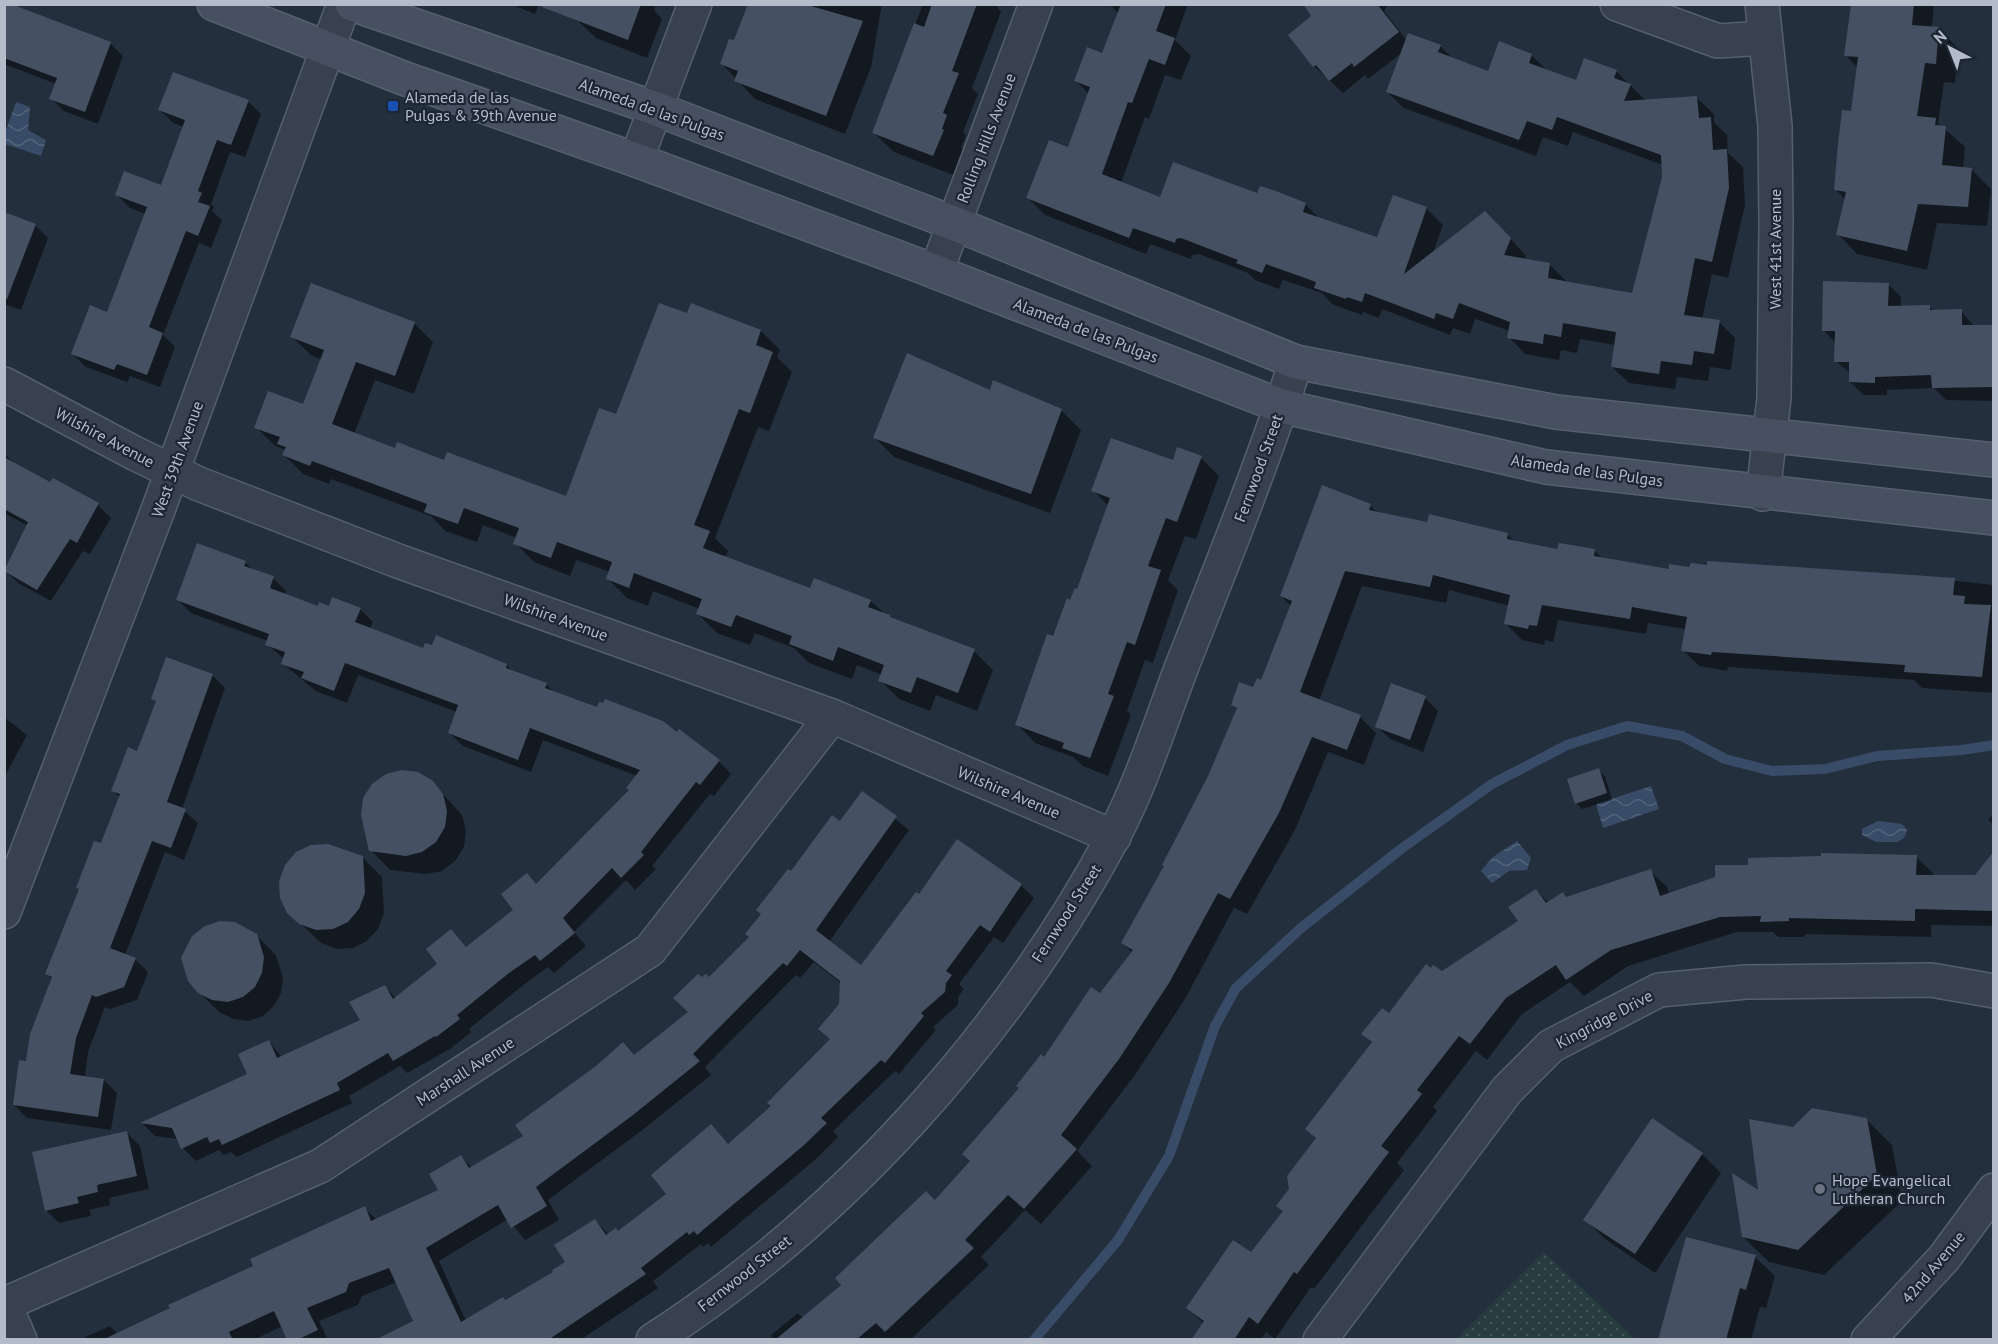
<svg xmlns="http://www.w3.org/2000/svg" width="1998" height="1344" font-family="'PT Sans',sans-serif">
  <defs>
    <pattern id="grass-dots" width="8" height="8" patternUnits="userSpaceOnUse" patternTransform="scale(1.5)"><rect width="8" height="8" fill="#263c3f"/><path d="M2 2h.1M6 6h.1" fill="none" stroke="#435659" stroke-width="1.8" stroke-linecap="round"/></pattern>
    <pattern id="water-waves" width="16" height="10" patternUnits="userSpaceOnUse" patternTransform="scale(1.5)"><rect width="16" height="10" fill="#394c67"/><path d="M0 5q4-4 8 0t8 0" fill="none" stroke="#53647b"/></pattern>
  </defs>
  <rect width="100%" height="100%" fill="#242f3e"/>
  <polygon fill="url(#grass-dots)" points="1544,1252 1635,1339 1456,1339"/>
  <g fill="url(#water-waves)">
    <polygon points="16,102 30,107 28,130 46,140 41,156 5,144 5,133"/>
    <polygon points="1651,786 1659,809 1603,828 1596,804"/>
    <polygon points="1878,821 1902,824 1907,830 1904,838 1897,842 1876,842 1862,835 1862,829"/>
    <polygon points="1517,841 1531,858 1527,870 1509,871 1492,883 1481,871 1493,857"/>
  </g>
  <g fill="#0007" fill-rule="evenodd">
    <polygon points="4,4 110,43 123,56 98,124 64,111 51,98 56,84 4,64"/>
    <polygon points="510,4 539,4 535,14"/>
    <polygon points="575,4 656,4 654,10 662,19 647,58 596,38 576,19"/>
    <polygon points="750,4 882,4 871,67 845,134 755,99 721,63 735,42"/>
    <polygon points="923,4 995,4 1001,12 972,88 978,94 963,132 966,135 961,148 963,150 953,175 894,152 874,133"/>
    <polygon points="1109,4 1188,4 1175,40 1191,56 1181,80 1165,75 1149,119 1145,117 1121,183 1161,199 1258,195 1305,204 1320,219 1378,239 1426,208 1443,225 1433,253 1502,229 1526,256 1525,260 1550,265 1566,281 1634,294 1663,178 1663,165 1573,132 1568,146 1543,137 1536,156 1404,108 1387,92 1403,52 1368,79 1365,75 1343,93 1314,66 1314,16 1304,4 1388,4 1384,11 1407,41 1440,46 1453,59 1489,73 1531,55 1548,71 1577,82 1616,71 1646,101 1697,98 1714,114 1714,122 1727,135 1728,153 1743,167 1745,205 1728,278 1712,274 1702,319 1719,322 1735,338 1731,370 1710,367 1708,381 1677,377 1675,389 1629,383 1612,367 1615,345 1580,339 1577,353 1561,350 1559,360 1525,354 1509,337 1510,331 1475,319 1470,334 1453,328 1450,335 1382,309 1379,318 1363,312 1362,315 1332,304 1322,293 1283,280 1279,289 1255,280 1248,273 1199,254 1192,255 1191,259 1150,244 1146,254 1045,215 1028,198 1069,149 1089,94 1075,80 1103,55 1119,14"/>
    <polygon points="1851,4 1934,4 1932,28 1939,29 1958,48 1955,83 1944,82 1938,123 1965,147 1963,169 1972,170 1991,189 1987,226 1937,223 1927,270 1857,254 1838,234 1846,200 1836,190 1853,113 1858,68 1845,55"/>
    <polygon points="248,101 261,114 245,157 230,152 211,204 214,207 212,211 222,220 211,248 199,243 163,335 175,347 160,387 130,376 127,382 86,367 73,354 108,314 146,214 130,208 117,195 162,187 184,127 173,123 160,110"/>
    <polygon points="35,225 48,238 21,310 4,304 4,231"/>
    <polygon points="1888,284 1901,297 1901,307 1929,307 1934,311 1961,311 1974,326 1994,327 1994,401 1946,400 1934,388 1887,390 1887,395 1864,395 1850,382 1851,374 1836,361 1836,343 1823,330"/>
    <polygon points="691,305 761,331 780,350 777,357 792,372 769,431 758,427 715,538 728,551 725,557 811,589 870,601 893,620 974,651 993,670 977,711 936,695 930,711 899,699 880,680 882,675 857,665 852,679 809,663 794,648 755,633 750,645 717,633 698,614 700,609 653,591 648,606 627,598 608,579 610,572 576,560 570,576 534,562 515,543 517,538 483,525 477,542 445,531 431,516 331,479 329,484 303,474 284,455 286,450 275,446 256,427 304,406 322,360 311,355 292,337 414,323 433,342 414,394 375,380 354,434 395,450 566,498 617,416 688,315"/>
    <polygon points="990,392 1061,410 1081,430 1050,513 894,457 875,438"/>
    <polygon points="4,454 17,465 51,484 98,505 111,518 90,554 83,551 51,601 18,583 5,570 28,526 4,513"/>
    <polygon points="1201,458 1219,476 1196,539 1185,536 1168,580 1178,590 1153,663 1145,660 1127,711 1131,715 1108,776 1083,766 1073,757 1035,743 1017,724 1054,638 1078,591 1108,506 1093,490 1174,462"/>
    <polygon points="1370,506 1379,514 1428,524 1507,534 1515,542 1559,551 1594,550 1603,559 1670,571 1690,569 1912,576 1994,585 1994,693 1922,688 1914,680 1728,667 1727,671 1699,666 1683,650 1686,629 1648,623 1646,634 1558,620 1553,642 1545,640 1544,645 1522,640 1506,624 1510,606 1449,590 1446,603 1362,586 1319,701 1360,717 1376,733 1364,765 1328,752 1295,830 1247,914 1234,908 1185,999 1135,1075 1077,1151 1092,1166 1041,1224 1025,1210 981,1257 989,1265 910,1340 774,1340 771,1335 798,1313 803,1318 935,1202 972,1162 1044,1059 1101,995 1133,953 1123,943 1166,866 1209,777 1238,710 1232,705 1262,682 1291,606 1281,596"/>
    <polygon points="245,562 253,570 273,578 286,591 284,595 319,608 360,609 373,622 370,629 424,650 507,665 513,672 546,684 555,693 719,761 731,774 714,796 710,794 652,866 656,869 635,890 626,880 574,932 586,946 554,973 548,967 522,986 469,1029 471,1032 450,1049 407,1073 400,1066 349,1096 352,1103 237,1157 231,1152 224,1155 219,1150 196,1161 183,1148 178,1139 155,1136 143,1124 249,1075 268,1041 282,1057 362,1021 385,987 396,998 439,964 451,931 467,948 515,910 630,790 637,776 543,740 531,772 463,746 450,733 457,712 358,675 347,703 316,691 282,663 284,659 267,644 268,641 191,613 178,600"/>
    <polygon points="167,659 212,675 225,688 182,809 198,823 184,860 165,852 125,955 135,959 148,972 137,1000 110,1009 105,1007 88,1052 85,1077 104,1080 117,1093 111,1130 27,1118 14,1105 52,979 47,974 80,890 77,888 101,845 120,798 113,790 138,753 157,702 153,698"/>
    <polygon points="1425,698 1438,711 1423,752 1390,739 1377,726"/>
    <polygon points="4,717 27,735 4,778"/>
    <polygon points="1598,770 1605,776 1612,800 1582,809 1576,803"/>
    <polygon points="432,782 462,815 466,831 464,847 455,861 442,871 426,874 390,870 371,850"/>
    <path d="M863 793 909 830 829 942 861 967 920 896 957 841 1021 885 1034 898 1003 943 994 937 959 984 964 989 958 997V1005L933 1027 936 1030 899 1074 895 1071 833 1131 838 1137 816 1159 711 1247 708 1243 703 1247 701 1244 653 1281 658 1288 580 1340H384L415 1322 397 1282 362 1296 358 1305 319 1321 328 1340H289L283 1326 253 1340H79L110 1326 118 1334 255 1267 364 1208 377 1220 441 1191 461 1157 472 1168 525 1137 623 1044 635 1056 690 1012 709 979 751 937 791 873 840 823ZM814 962 841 983 840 1005 831 1040 773 1107 729 1145 711 1126 668 1195 619 1233 609 1235 595 1220 567 1262 555 1272 466 1321 439 1261 508 1219 525 1240 559 1220 548 1200 645 1128 711 1075 705 1067 796 975 800 978Z"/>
    <polygon points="1994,813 1994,825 1988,820"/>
    <polygon points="1994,854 1994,926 1931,925 1931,937 1805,934 1804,937 1778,937 1773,932 1737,932 1628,966 1584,996 1570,982 1522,1014 1487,1060 1476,1051 1433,1107 1437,1111 1397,1163 1404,1170 1314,1289 1311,1287 1275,1339 1266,1332 1261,1340 1193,1340 1204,1324 1188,1308 1251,1254 1284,1212 1278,1206 1290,1189 1317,1139 1307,1129 1373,1044 1363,1034 1442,973 1520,921 1536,890 1549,903 1650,871 1667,887 1669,894 1916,857 1933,873 1932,876 1976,877"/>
    <polygon points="362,857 382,877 384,913 378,929 367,941 353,948 337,949 321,943 288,912"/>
    <polygon points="256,935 276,955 283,978 281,993 274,1006 263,1016 248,1021 233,1019 219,1012 199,992"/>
    <polygon points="1866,1119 1892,1145 1902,1201 1824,1275 1769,1262 1743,1237 1760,1193 1793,1128"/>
    <polygon points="127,1133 140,1146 149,1189 109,1198 110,1205 89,1210 91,1216 59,1223 46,1210"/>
    <polygon points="1702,1154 1721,1173 1655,1273 1605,1239 1585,1219"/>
    <polygon points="1755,1257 1775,1276 1766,1308 1760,1307 1751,1340 1660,1340"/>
  </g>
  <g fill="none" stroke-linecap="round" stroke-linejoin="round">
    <polyline stroke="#394c67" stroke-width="10" points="1034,1340 1118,1240 1169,1156 1215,1026 1236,988 1301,928 1401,849 1492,784 1567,745 1627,726 1682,736 1725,759 1772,771 1825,769 1877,756 1962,750 1994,745"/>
  </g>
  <g fill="#455162" fill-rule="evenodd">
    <polygon points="4,4 11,4 111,42 85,112 49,99 57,78 4,58"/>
    <polygon points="542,4 641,4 628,40 542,7"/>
    <polygon points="748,4 804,4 863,21 826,116 734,81 738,71 720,64 729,39 734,40"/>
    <polygon points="932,4 977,4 952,71 959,73 943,113 947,115 942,129 944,130 933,156 872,133 914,23 924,27"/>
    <polygon points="1121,4 1166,4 1156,31 1175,38 1165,65 1149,59 1132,103 1128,102 1102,174 1160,197 1173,162 1257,193 1260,186 1276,191 1306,203 1303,212 1377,237 1393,195 1427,207 1404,274 1485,211 1511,238 1504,255 1550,263 1548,278 1632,293 1662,177 1661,155 1557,117 1552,130 1527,121 1519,140 1386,92 1408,33 1441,45 1438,52 1488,71 1499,41 1532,54 1529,63 1576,80 1584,58 1617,70 1614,78 1631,84 1624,101 1697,96 1699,118 1711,117 1713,150 1727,149 1729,188 1712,262 1695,258 1684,315 1720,320 1714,354 1694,351 1692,365 1661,361 1659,374 1611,367 1616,332 1563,323 1561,337 1544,334 1543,344 1507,338 1510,322 1459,303 1453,319 1436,313 1434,319 1365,293 1362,302 1347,297 1346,299 1314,288 1316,282 1266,264 1262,273 1236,263 1238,260 1181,238 1176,239 1175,243 1133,228 1129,238 1026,198 1049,140 1068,147 1090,87 1074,81 1087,47 1102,53"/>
    <polygon points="1303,4 1377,4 1399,32 1354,67 1352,63 1329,81 1316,65 1313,67 1288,35 1311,16"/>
    <polygon points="1851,4 1914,4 1912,25 1939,27 1936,64 1925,63 1917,116 1936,118 1935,125 1946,126 1942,165 1972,168 1968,207 1918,204 1907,251 1836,235 1846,192 1834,190 1838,144 1842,110 1851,111 1858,57 1844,56"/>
    <polygon points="173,72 249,100 231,145 217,140 198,191 202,193 198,202 210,206 198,236 186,231 149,327 163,333 147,375 117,364 114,370 71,354 90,305 107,312 147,207 115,195 124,171 161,185 185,120 158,110"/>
    <polygon points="4,212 36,224 7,299 4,299"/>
    <polygon points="1823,281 1889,283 1888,306 1930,305 1930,310 1962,309 1962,325 1994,325 1994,387 1932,388 1931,375 1875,377 1875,383 1849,382 1849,362 1834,362 1835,331 1822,331"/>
    <polygon points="311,283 415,322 395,376 356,362 332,424 395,448 397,442 444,460 447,452 566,496 599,408 616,414 659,303 687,313 691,303 761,330 756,345 773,352 750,413 739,409 694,525 710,531 703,548 810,588 814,578 871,600 868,607 890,615 890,617 975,649 958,693 917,677 911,693 878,681 884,665 838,647 833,661 789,644 792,636 736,615 731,627 696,614 702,599 634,573 629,588 606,579 612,562 557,542 551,558 513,544 519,528 464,508 458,524 424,512 427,504 312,461 310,466 282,455 286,447 277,444 280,437 254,428 268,391 303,404 324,350 290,337"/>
    <polygon points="907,353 990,390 993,380 1062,409 1031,494 873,438"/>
    <polygon points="1111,438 1173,460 1177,447 1202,456 1177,522 1166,518 1148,566 1161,570 1135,645 1127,642 1108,694 1114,696 1090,758 1062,748 1064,743 1015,725 1047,634 1053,636 1067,598 1070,600 1075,588 1077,589 1110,498 1091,491"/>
    <polygon points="4,457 50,482 53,478 99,503 77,543 70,539 37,590 4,571 28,522 4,509"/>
    <polygon points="1322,485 1371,504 1369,510 1427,522 1429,514 1508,533 1507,539 1557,549 1559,543 1595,549 1594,556 1669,569 1669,564 1689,567 1691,563 1707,565 1707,561 1955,578 1953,595 1965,596 1964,604 1991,605 1982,677 1904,672 1905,665 1712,652 1711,655 1681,651 1687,617 1632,607 1630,619 1542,605 1537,626 1529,625 1528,629 1504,624 1510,595 1433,575 1430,587 1345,571 1300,692 1361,715 1347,750 1312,737 1279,813 1230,899 1218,893 1169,983 1119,1059 1061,1135 1077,1149 1024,1209 1008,1195 965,1240 974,1248 885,1332 876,1323 856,1340 775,1340 841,1285 835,1278 926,1191 935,1200 970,1161 962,1154 1019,1088 1016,1086 1041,1054 1044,1057 1091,987 1100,993 1133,950 1121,943 1164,866 1162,865 1208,776 1237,708 1231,705 1239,682 1253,687 1257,678 1261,680 1292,601 1280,596"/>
    <polygon points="197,543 246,561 244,566 274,576 270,588 318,606 319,602 329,606 332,597 361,608 355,622 423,648 425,643 432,645 436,635 507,664 506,668 547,683 545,688 597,707 599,702 603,703 605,699 663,721 677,732 679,729 720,760 700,785 696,782 641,852 644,855 621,878 612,868 563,918 575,933 540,961 535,955 509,973 457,1015 460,1019 436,1037 435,1036 393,1061 388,1053 337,1083 340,1090 222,1145 219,1139 210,1143 207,1137 181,1149 172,1128 140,1123 247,1074 238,1054 269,1040 277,1058 360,1020 349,1002 385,985 393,999 437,964 426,949 451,929 466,947 513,910 501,894 527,873 536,884 629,790 626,788 640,770 530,728 518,760 448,733 458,705 345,663 334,691 301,678 304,672 281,664 285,652 265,645 269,634 176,600"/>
    <polygon points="166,657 213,674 167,802 186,809 171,848 152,841 110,948 136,958 124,987 96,997 92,995 76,1038 70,1074 104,1079 98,1117 13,1105 19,1060 26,1061 30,1034 52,977 45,974 79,889 76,888 94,841 101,843 120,794 111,791 128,747 137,751 156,701 151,699"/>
    <polygon points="1391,683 1426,696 1410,740 1375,727"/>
    <polygon points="1599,768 1607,793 1575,804 1567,779"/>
    <polygon points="402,770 418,772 433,781 443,794 447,811 445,827 436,842 422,852 406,856 369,851 361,815 363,798 372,784 386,774"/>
    <path d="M862 791 897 816 816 930 861 965 916 892 919 894 957 839 1022 884 990 932 980 925 946 971 952 975 946 983 945 992 921 1013 924 1016 885 1063 881 1060 821 1118 827 1123 803 1146 697 1235 694 1231 689 1235 687 1232 641 1268 646 1274 548 1340H375L413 1321 389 1268 349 1283 346 1292 307 1308 318 1330 297 1340H287L274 1311 229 1332 233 1340H102L170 1308 168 1305 253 1266 250 1259 365 1206 371 1221 438 1190 429 1174 461 1155 469 1168 523 1136 515 1125 596 1066 623 1042 634 1055 688 1012 673 998 698 974 702 977 706 974 709 977 749 937 745 934 761 914 756 910 788 869 791 871 832 815 840 821ZM800 950 840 981 839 1004 818 1029 830 1039 767 1103 771 1106 728 1144 711 1124 651 1175 666 1194 618 1231 616 1228 606 1235 595 1219 554 1245 565 1262 552 1270 553 1272 505 1300 503 1297 461 1322 426 1248 498 1205 511 1228 547 1206 536 1187 633 1115 700 1061 693 1054 783 963 787 966Z"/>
    <polygon points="328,844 363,856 365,893 359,909 348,922 333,929 316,930 299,924 287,913 280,898 279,881 285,865 296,852 311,845"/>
    <polygon points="1994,851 1994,911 1915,909 1915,921 1789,918 1789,921 1760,922 1761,916 1720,917 1611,950 1566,980 1556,965 1506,998 1470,1044 1459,1036 1417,1090 1422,1094 1381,1146 1389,1152 1297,1274 1294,1272 1258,1324 1249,1317 1234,1340 1191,1340 1204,1321 1186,1308 1233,1240 1251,1252 1283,1211 1276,1206 1289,1189 1287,1176 1316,1138 1305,1129 1372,1042 1361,1034 1382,1008 1389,1013 1426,964 1431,968 1433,965 1442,971 1518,921 1508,907 1536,889 1546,903 1563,892 1566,897 1651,869 1660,896 1715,877 1715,865 1748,865 1748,858 1821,856 1821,853 1917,855 1916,875 1975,875"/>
    <polygon points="220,921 235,922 257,934 264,957 262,973 255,987 243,997 228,1002 212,1000 198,993 188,981 181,958 192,936 205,926"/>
    <polygon points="1812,1108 1867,1118 1877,1175 1798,1250 1742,1237 1732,1173 1758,1190 1749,1119 1793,1127"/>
    <polygon points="1652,1118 1703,1153 1635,1254 1583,1220"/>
    <polygon points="127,1131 137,1176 97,1185 98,1192 77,1197 79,1203 45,1211 32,1152"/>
    <polygon points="1686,1237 1756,1255 1746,1290 1740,1288 1726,1340 1658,1340"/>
  </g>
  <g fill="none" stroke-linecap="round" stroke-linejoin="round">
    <defs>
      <g id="street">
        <polyline points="1617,4 1718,41 1765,38"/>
        <polyline points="1762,4 1775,126 1776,223 1774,398 1763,494"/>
        <polyline points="636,160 695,4"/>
        <polyline points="936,272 1036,4"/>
        <polyline points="4,384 136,454 199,484 398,561 832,716 1114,837"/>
        <polyline points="4,912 158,510 344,4"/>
        <polyline points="4,1303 20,1340"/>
        <polyline points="5,1304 320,1166 650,950 832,716"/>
        <path d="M653 1340C841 1219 1006 1036 1112 839 1141 785 1160 724 1182 666 1222 565 1262 465 1296 362"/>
        <polyline points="1320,1340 1507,1090 1551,1046 1659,990 1746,982 1931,980 1994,991"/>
        <polyline points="1868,1340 1944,1258 1994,1190"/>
      </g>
      <g id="secondary">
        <polyline points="214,4 403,78 636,160 918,265 1281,406 1546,467 1994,518"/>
        <polyline points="352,4 654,108 953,223 1296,362 1556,412 1994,460"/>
      </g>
    </defs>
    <use href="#street" stroke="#565f6c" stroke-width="36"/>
    <use href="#secondary" stroke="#565f6c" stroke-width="36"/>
    <use href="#street" stroke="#38414e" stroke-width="33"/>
    <use href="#secondary" stroke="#465061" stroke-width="33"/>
  </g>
  <rect fill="#1a4fb4" stroke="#1d2633" stroke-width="2" x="387" y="100" width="12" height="12" rx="3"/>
  <circle fill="#6b7280" stroke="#1d2633" stroke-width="2" cx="1820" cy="1189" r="6"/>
  <g text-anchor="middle" stroke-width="4.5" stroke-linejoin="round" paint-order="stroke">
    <g font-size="16" fill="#b4bcc9" stroke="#1d2633" text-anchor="start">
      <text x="405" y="103">Alameda de las<tspan x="405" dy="18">Pulgas &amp; 39th Avenue</tspan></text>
      <text x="1832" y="1186">Hope Evangelical<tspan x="1832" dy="18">Lutheran Church</tspan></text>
    </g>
    <g font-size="16" fill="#b4bcc9" stroke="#1d2633">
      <text transform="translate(652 109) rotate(20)" y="6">Alameda de las Pulgas</text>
      <text transform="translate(986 138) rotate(-69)" y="6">Rolling Hills Avenue</text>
      <text transform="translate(1775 249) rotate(-90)" y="6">West 41st Avenue</text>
      <text transform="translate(1086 330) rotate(21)" y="6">Alameda de las Pulgas</text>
      <text transform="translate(105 437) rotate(28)" y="6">Wilshire Avenue</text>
      <text transform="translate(177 459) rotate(-70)" y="6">West 39th Avenue</text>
      <text transform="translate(1258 468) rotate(-70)" y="6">Fernwood Street</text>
      <text transform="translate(1587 470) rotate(8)" y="6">Alameda de las Pulgas</text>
      <text transform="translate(556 617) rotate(20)" y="6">Wilshire Avenue</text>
      <text transform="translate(1009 792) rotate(23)" y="6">Wilshire Avenue</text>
      <text transform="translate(1066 913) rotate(-57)" y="6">Fernwood Street</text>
      <text transform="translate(1604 1019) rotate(-28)" y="6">Kingridge Drive</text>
      <text transform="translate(465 1071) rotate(-33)" y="6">Marshall Avenue</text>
      <text transform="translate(1933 1267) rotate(-50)" y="6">42nd Avenue</text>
      <text transform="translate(744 1273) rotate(-38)" y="6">Fernwood Street</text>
    </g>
  </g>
  <rect width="1998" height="1344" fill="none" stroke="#b4bcc9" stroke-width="12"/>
  <g transform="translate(1950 48) rotate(318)" stroke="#1d2633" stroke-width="4.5" paint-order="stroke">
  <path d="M0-4.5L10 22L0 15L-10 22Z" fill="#b4bcc9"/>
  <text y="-9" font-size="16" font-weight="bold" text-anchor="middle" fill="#b4bcc9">N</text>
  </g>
</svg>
